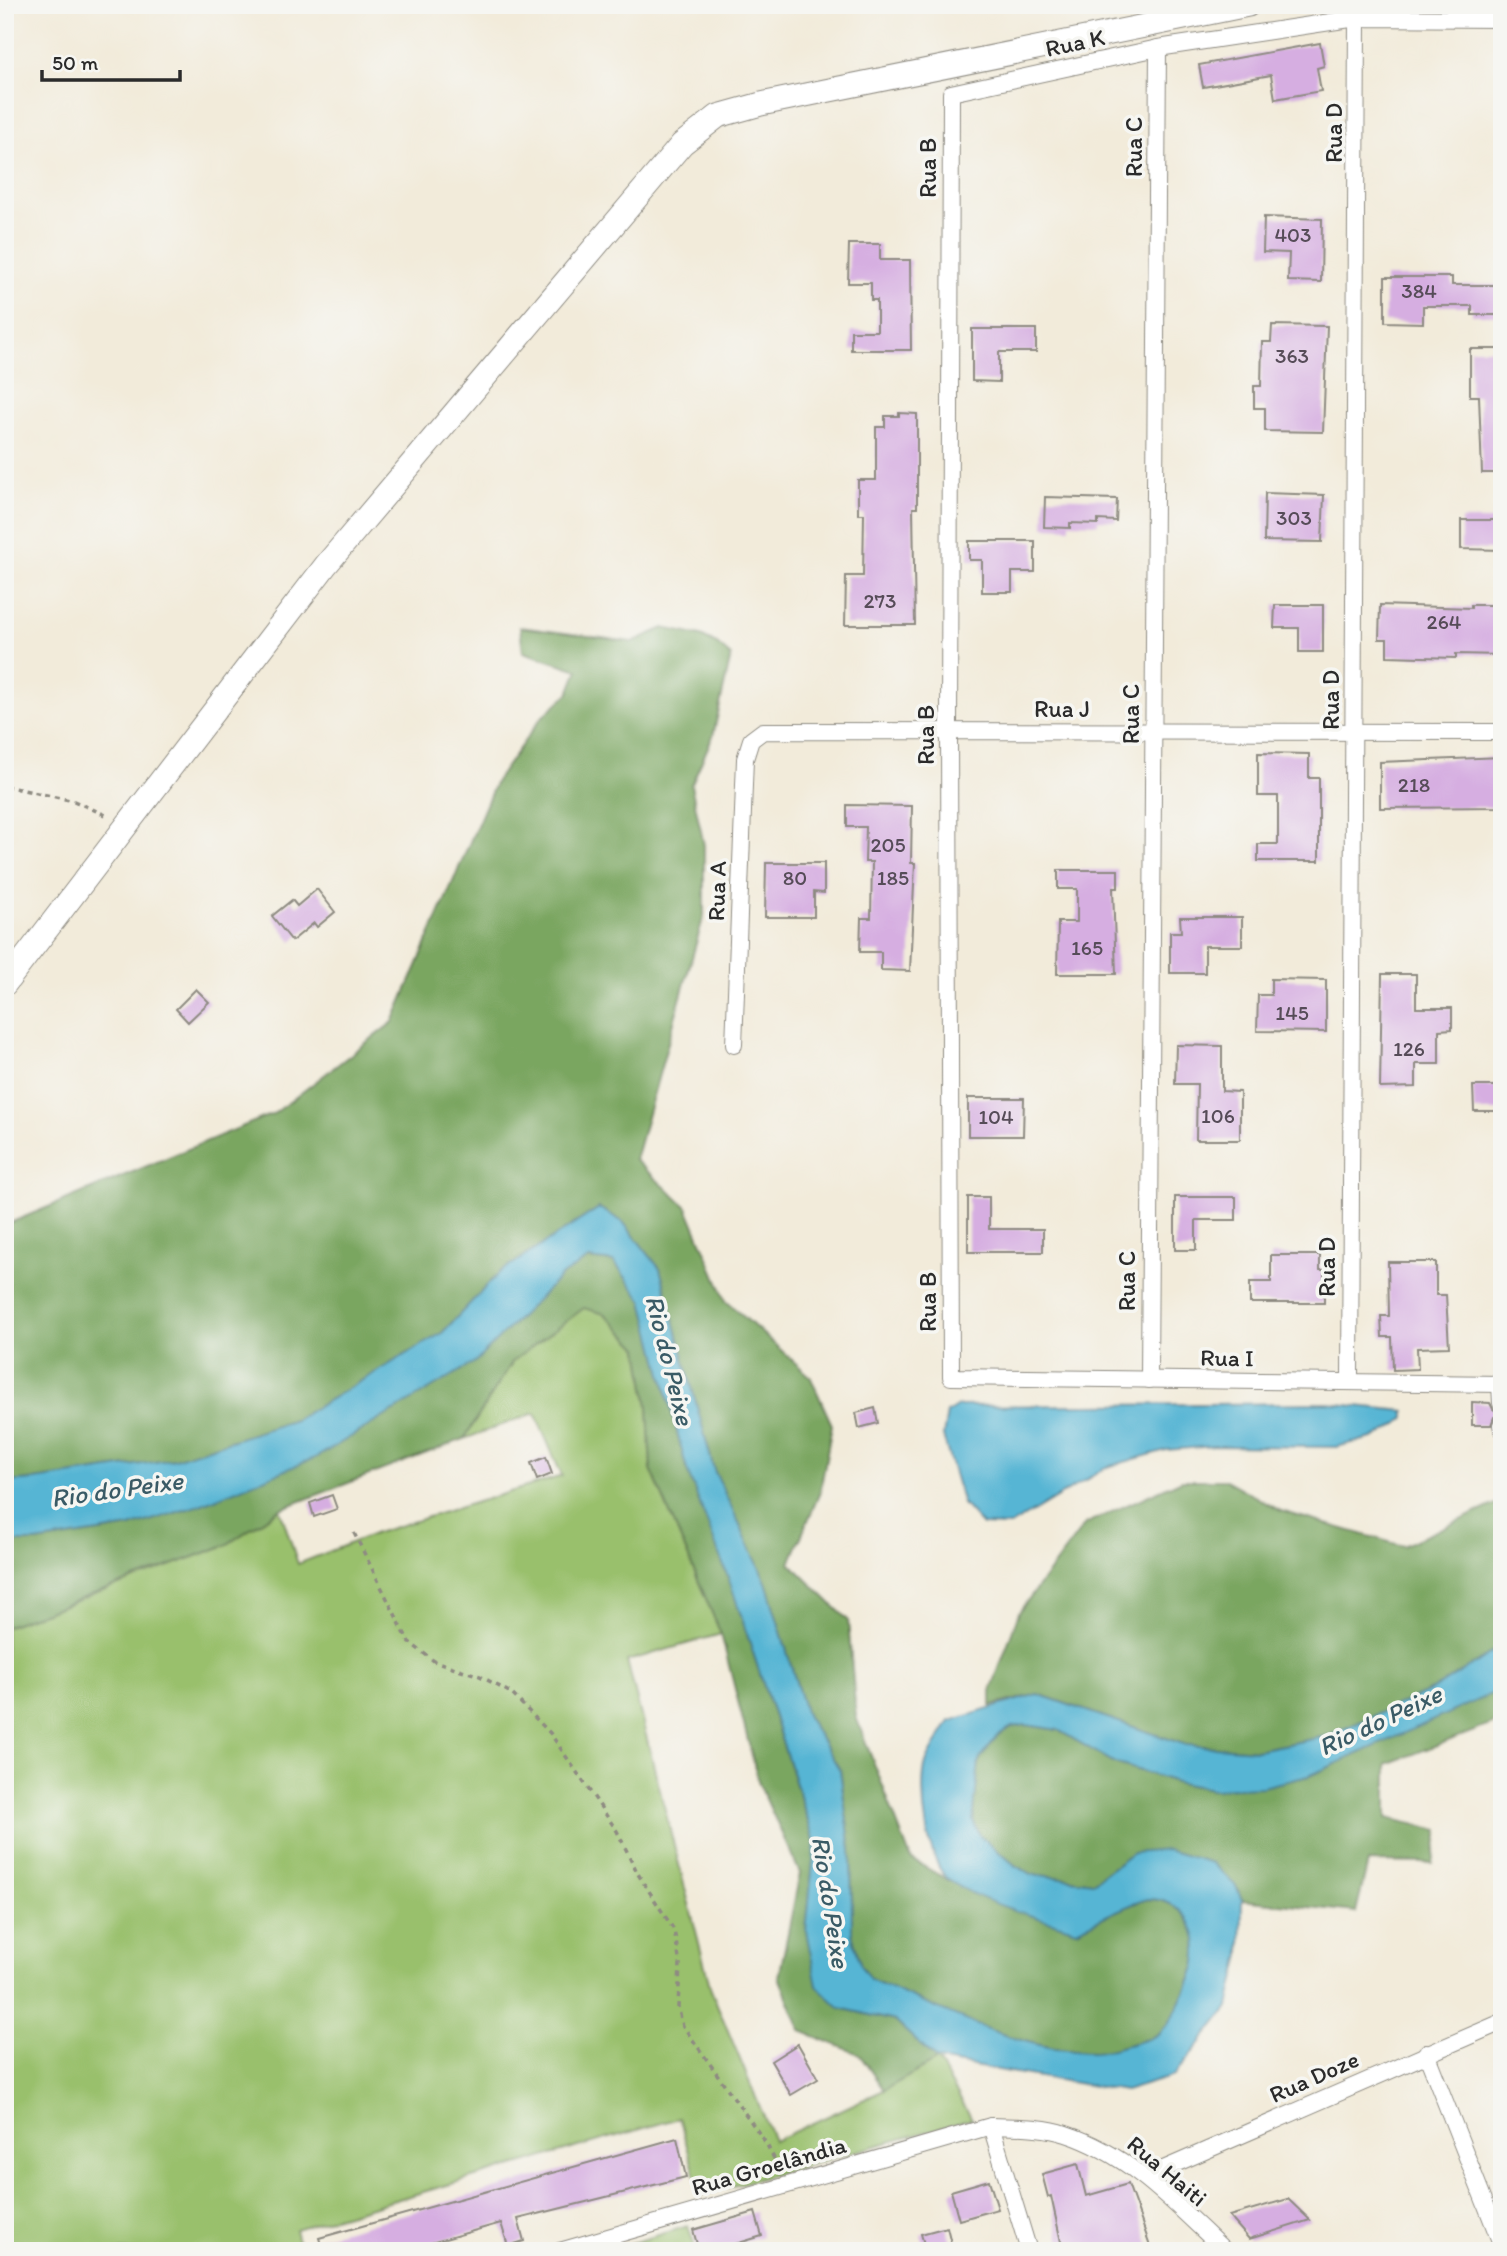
<svg xmlns="http://www.w3.org/2000/svg" width="1507" height="2256" font-family="Itim,sans-serif">
  <rect width="100%" height="100%" fill="#f6f6f2"/>
  <filter id="ink" filterUnits="userSpaceOnUse"><feTurbulence type="fractalNoise" baseFrequency=".0143" numOctaves="2"/><feDisplacementMap in="SourceGraphic" scale="14" xChannelSelector="R" yChannelSelector="G"/><feConvolveMatrix kernelMatrix="1 2 1 2 8 2 1 2 1" color-interpolation-filters="sRGB"/></filter>
  <filter id="wash" filterUnits="userSpaceOnUse"><feTurbulence type="fractalNoise" baseFrequency=".00686" numOctaves="4" result="noise"/><feDisplacementMap in="SourceGraphic" scale="28" xChannelSelector="R" yChannelSelector="G"/><feGaussianBlur stdDeviation="1.57" result="paint"/><feColorMatrix in="noise" values="0 0 0 0 0 0 0 0 0 0 0 0 0 0 0 0 0 1.4 0 .05"/><feComposite in="paint" operator="in"/></filter>
  <g filter="url(#wash)">
    <rect width="100%" height="100%" fill="#f2ebda"/>
    <g fill="#99c06c" stroke="#62764c" stroke-width="2">
      <polygon points="584,1307 605,1314 639,1348 648,1407 651,1469 721,1634 627,1661 711,1990 774,2141 884,2090 937,2060 972,2119 701,2195 679,2118 295,2229 300,2251 5,2251 5,1627 226,1545 280,1509 298,1564 376,1533 562,1476 535,1413 464,1439 513,1361"/>
      <polygon points="688,2226 696,2251 606,2251"/>
    </g>
    <g fill="#7aa660" stroke="#526846" stroke-width="2">
      <path d="M520 627 632 642 664 628 701 636 717 644 731 656 713 736 691 785 704 845V915L635 1160 687 1207 726 1301 810 1376 832 1425 820 1492 790 1563 848 1620 856 1717 911 1859 948 1880 1076 1930C1090 1924 1138 1899 1150 1899 1179 1900 1198 1924 1197 1952 1197 1972 1174 2020 1159 2033 1152 2040 1104 2052 1093 2052 1022 2052 935 2007 870 1979L861 1966 852 1934 851 1850 840 1770 806 1715 766 1582 714 1470 660 1269 623 1222 599 1208 499 1273 442 1333 295 1420 175 1459 35 1480 5 1482V1225L275 1113 393 1022 496 781 541 718 569 693 578 670 523 652Z"/>
      <polygon points="589,1259 614,1262 643,1301 687,1470 731,1585 815,1843 806,1931 840,2008 895,2021 937,2060 884,2090 859,2054 801,2031 779,1977 800,1873 759,1784 721,1634 651,1469 648,1407 639,1348 605,1314 584,1308 513,1361 464,1439 280,1509 226,1545 5,1627 5,1542 36,1542 130,1527 528,1308 562,1275"/>
      <polygon points="1182,1480 1226,1480 1281,1511 1403,1546 1502,1501 1502,1646 1432,1690 1328,1736 1257,1750 1186,1745 1038,1694 991,1706 991,1691 1019,1612 1085,1524"/>
      <polygon points="1502,1687 1502,1716 1493,1724 1387,1764 1387,1818 1439,1830 1433,1863 1368,1862 1356,1912 1242,1900 1236,1886 1133,1853 1093,1882 1031,1874 1016,1866 980,1836 973,1821 979,1760 998,1735 1012,1727 1026,1725 1058,1730 1115,1763 1179,1783 1212,1789 1309,1776"/>
    </g>
    <g fill="#56b5d4" stroke="#407080" stroke-width="2">
      <path d="M599 1208 623 1222 660 1269 714 1470 766 1582 806 1715 840 1770 851 1850 852 1934 861 1966 870 1979C935 2007 1022 2052 1093 2052 1104 2052 1152 2040 1159 2033 1174 2021 1197 1972 1197 1953 1198 1924 1179 1900 1150 1899 1138 1899 1090 1924 1076 1930 1035 1916 987 1905 950 1881 927 1865 918 1789 926 1763 931 1749 943 1734 950 1721L1037 1694 1186 1745 1257 1750 1328 1736 1432 1690 1502 1646V1687L1496 1692 1309 1776 1262 1787 1212 1789 1179 1783 1115 1763 1058 1730 1026 1725 1012 1727 998 1735 979 1760 973 1821 980 1836 1016 1866 1031 1874 1093 1882 1133 1853 1167 1850 1212 1863 1236 1886 1242 1900 1241 1954 1229 2007 1174 2076 1125 2091 937 2060 895 2021 840 2008 817 1986 806 1931 815 1842 731 1585 687 1470 643 1301 614 1262 589 1259 562 1275 475 1362 317 1457 200 1505 130 1527 36 1542H5V1482L35 1480 175 1459 295 1420 442 1333 499 1273Z"/>
      <polygon points="1327,1403 1405,1411 1405,1419 1376,1437 1336,1447 1215,1446 1166,1450 1107,1467 1010,1526 982,1525 963,1504 943,1436 947,1413 958,1406"/>
    </g>
    <g id="blocks">
      <g fill="#d6aee1">
        <polygon points="1320,43 1324,66 1317,68 1321,91 1275,99 1271,75 1203,87 1199,65"/>
        <polygon points="1264,217 1322,219 1321,282 1288,281 1289,253 1263,252"/>
        <polygon points="849,244 880,244 880,260 910,260 911,350 851,350 851,331 877,331 877,300 871,300 871,283 848,283"/>
        <polygon points="1385,277 1452,277 1452,285 1502,285 1502,315 1472,315 1472,306 1423,306 1423,323 1385,322"/>
        <polygon points="1272,325 1327,326 1323,432 1265,431 1265,408 1254,408 1254,386 1261,386 1262,342 1271,342"/>
        <polygon points="972,329 1036,329 1036,352 999,352 999,382 972,381"/>
        <polygon points="1470,349 1502,349 1502,473 1482,473 1479,396 1470,396"/>
        <polygon points="899,413 917,414 917,508 913,508 915,625 845,625 846,576 863,576 864,514 858,514 858,480 876,480 876,427 885,427 885,416 899,416"/>
        <polygon points="1265,493 1324,495 1322,542 1264,541"/>
        <polygon points="1045,497 1117,499 1116,521 1098,520 1098,524 1070,523 1070,528 1044,527"/>
        <polygon points="1461,520 1502,520 1502,550 1461,549"/>
        <polygon points="969,541 1035,541 1035,572 1012,572 1012,592 982,592 982,560 969,560"/>
        <polygon points="1275,605 1323,605 1323,652 1299,652 1299,628 1274,628"/>
        <polygon points="1380,605 1471,608 1471,605 1502,605 1502,655 1456,654 1456,658 1387,656 1387,639 1379,639"/>
        <polygon points="1258,753 1309,754 1309,778 1319,778 1319,861 1258,861 1258,844 1278,844 1278,796 1258,796"/>
        <polygon points="1502,757 1502,807 1380,808 1380,762"/>
        <polygon points="847,805 912,806 911,863 915,863 910,971 881,970 881,952 860,952 861,918 871,918 872,862 865,862 866,827 847,827"/>
        <polygon points="766,863 824,863 824,893 814,892 814,917 765,917"/>
        <polygon points="1058,870 1118,870 1118,888 1113,888 1116,974 1057,974 1058,922 1077,922 1077,889 1058,889"/>
        <polygon points="317,889 335,912 317,927 314,923 292,941 272,916 292,900 297,906"/>
        <polygon points="1180,917 1242,917 1242,946 1205,946 1205,973 1170,973 1170,932 1181,932"/>
        <polygon points="1382,974 1416,974 1416,1008 1452,1008 1452,1029 1439,1030 1439,1064 1416,1064 1416,1087 1380,1088"/>
        <polygon points="1271,979 1326,980 1326,1032 1257,1031 1258,995 1271,995"/>
        <polygon points="196,989 209,1002 188,1022 176,1009"/>
        <polygon points="1176,1045 1222,1046 1222,1091 1240,1092 1240,1140 1196,1140 1197,1084 1175,1084"/>
        <polygon points="1473,1086 1502,1086 1502,1111 1474,1111"/>
        <polygon points="968,1098 1024,1098 1023,1136 968,1136"/>
        <polygon points="968,1197 989,1197 989,1229 1043,1229 1043,1252 968,1252"/>
        <polygon points="1175,1197 1236,1197 1236,1220 1196,1220 1196,1250 1175,1250"/>
        <polygon points="1271,1255 1320,1255 1320,1270 1324,1270 1324,1303 1250,1303 1250,1282 1271,1282"/>
        <polygon points="1388,1262 1436,1262 1436,1295 1446,1295 1449,1347 1417,1348 1418,1369 1393,1370 1392,1337 1382,1337 1381,1316 1389,1316"/>
        <polygon points="1472,1402 1490,1403 1493,1409 1502,1415 1494,1417 1491,1425 1472,1425"/>
        <polygon points="875,1408 878,1423 859,1428 856,1413"/>
        <polygon points="546,1457 552,1474 537,1480 531,1463"/>
        <polygon points="332,1495 337,1509 314,1517 310,1503"/>
        <polygon points="798,2044 818,2079 791,2095 771,2061"/>
        <polygon points="677,2138 686,2177 518,2219 524,2241 508,2246 501,2223 403,2251 323,2251 319,2238"/>
        <polygon points="1078,2164 1086,2196 1128,2184 1152,2251 1063,2251 1051,2196 1048,2197 1042,2174"/>
        <polygon points="989,2180 998,2209 959,2220 951,2191"/>
        <polygon points="1288,2199 1310,2220 1249,2239 1229,2216"/>
        <polygon points="755,2212 762,2236 712,2251 699,2251 693,2230"/>
        <polygon points="947,2227 953,2251 926,2251 921,2234"/>
      </g>
    </g>
  </g>
  <g filter="url(#ink)">
    <use href="#blocks" fill-opacity="0" stroke="#8e8b82" stroke-width="2"/>
    <g fill="none" stroke-linecap="round" stroke-linejoin="round">
      <defs>
        <g id="street">
          <polyline points="1502,19 1357,18 1158,48 951,93 949,731 951,1377 1502,1384"/>
          <polyline points="734,1045 745,759 751,740 763,731 1502,732"/>
          <polyline points="1149,1380 1158,48"/>
          <polyline points="1350,1382 1357,18"/>
          <polyline points="1500,1384 1501,1403"/>
          <polyline points="1501,1425 1502,1429"/>
          <polyline points="1426,2053 1502,2246"/>
          <polyline points="991,2126 1029,2251"/>
          <polyline points="1145,2177 1502,2022"/>
          <path d="M560 2251 991 2126C1015 2127 1043 2126 1066 2134 1131 2155 1176 2205 1225 2251"/>
        </g>
        <polyline id="secondary" points="5,984 326,565 682,144 718,116 761,104 1248,5"/>
      </defs>
      <use href="#street" stroke="#8e8b82" stroke-width="18"/>
      <use href="#secondary" stroke="#8e8b82" stroke-width="25"/>
      <g stroke="#8e8b82" stroke-width="3.5" stroke-dasharray="5 5" stroke-linecap="butt">
        <polyline points="5,786 74,801 110,817"/>
        <polyline points="354,1533 409,1642 434,1661 480,1676 511,1693 550,1733 617,1831 638,1874 674,1930 680,1964 678,2007 683,2026 766,2143 780,2170"/>
      </g>
      <use href="#street" stroke="#fff" stroke-width="16"/>
      <use href="#secondary" stroke="#fff" stroke-width="23"/>
    </g>
  </g>
  <g text-anchor="middle" stroke-width="7" stroke-linejoin="round" paint-order="stroke">
    <g font-size="21" fill="#564c58">
      <text x="1293" y="242">403</text>
      <text x="1419" y="298">384</text>
      <text x="1292" y="363">363</text>
      <text x="1294" y="525">303</text>
      <text x="880" y="608">273</text>
      <text x="1444" y="629">264</text>
      <text x="1414" y="792">218</text>
      <text x="888" y="852">205</text>
      <text x="795" y="885">80</text>
      <text x="893" y="885">185</text>
      <text x="1087" y="955">165</text>
      <text x="1292" y="1020">145</text>
      <text x="1409" y="1056">126</text>
      <text x="1218" y="1123">106</text>
      <text x="996" y="1124">104</text>
    </g>
    <g font-size="24" fill="#2b2b2b" stroke="#f6f6f2">
      <text transform="translate(1075 43) rotate(-12)" y="8">Rua K</text>
      <text transform="translate(1334 133) rotate(-90)" y="8">Rua D</text>
      <text transform="translate(1134 147) rotate(-90)" y="8">Rua C</text>
      <text transform="translate(928 168) rotate(-90)" y="8">Rua B</text>
      <text transform="translate(1331 700) rotate(-90)" y="8">Rua D</text>
      <text x="1062" y="717">Rua J</text>
      <text transform="translate(1131 714) rotate(-90)" y="8">Rua C</text>
      <text transform="translate(926 735) rotate(-90)" y="8">Rua B</text>
      <text transform="translate(717 891) rotate(-88)" y="8">Rua A</text>
      <text transform="translate(1327 1267) rotate(-90)" y="8">Rua D</text>
      <text transform="translate(1127 1281) rotate(-90)" y="8">Rua C</text>
      <text transform="translate(928 1302) rotate(-90)" y="8">Rua B</text>
      <text transform="translate(1227 1358) rotate(1)" y="8">Rua I</text>
      <text transform="translate(1314 2077) rotate(-24)" y="8">Rua Doze</text>
      <text transform="translate(769 2166) rotate(-16)" y="8">Rua Groelândia</text>
      <text transform="translate(1167 2171) rotate(40)" y="8">Rua Haiti</text>
    </g>
    <g font-size="26" font-style="italic" fill="#3a5b66" stroke="#f6f6f2">
      <text transform="translate(670 1360) rotate(76)" y="9">Rio do Peixe</text>
      <text transform="translate(117 1489) rotate(-8)" y="9">Rio do Peixe</text>
      <text transform="translate(1380 1720) rotate(-25)" y="9">Rio do Peixe</text>
      <text transform="translate(831 1902) rotate(81)" y="9">Rio do Peixe</text>
    </g>
  </g>
  <rect width="1507" height="2256" fill="none" stroke="#f6f6f2" stroke-width="28"/>
  <path d="M42 70v10h138v-10" fill="none" stroke="#2b2b2b" stroke-width="3.5"/>
  <text x="52" y="70" font-size="21" fill="#2b2b2b" stroke="#f6f6f2" stroke-width="5" paint-order="stroke">50 m</text>
</svg>
